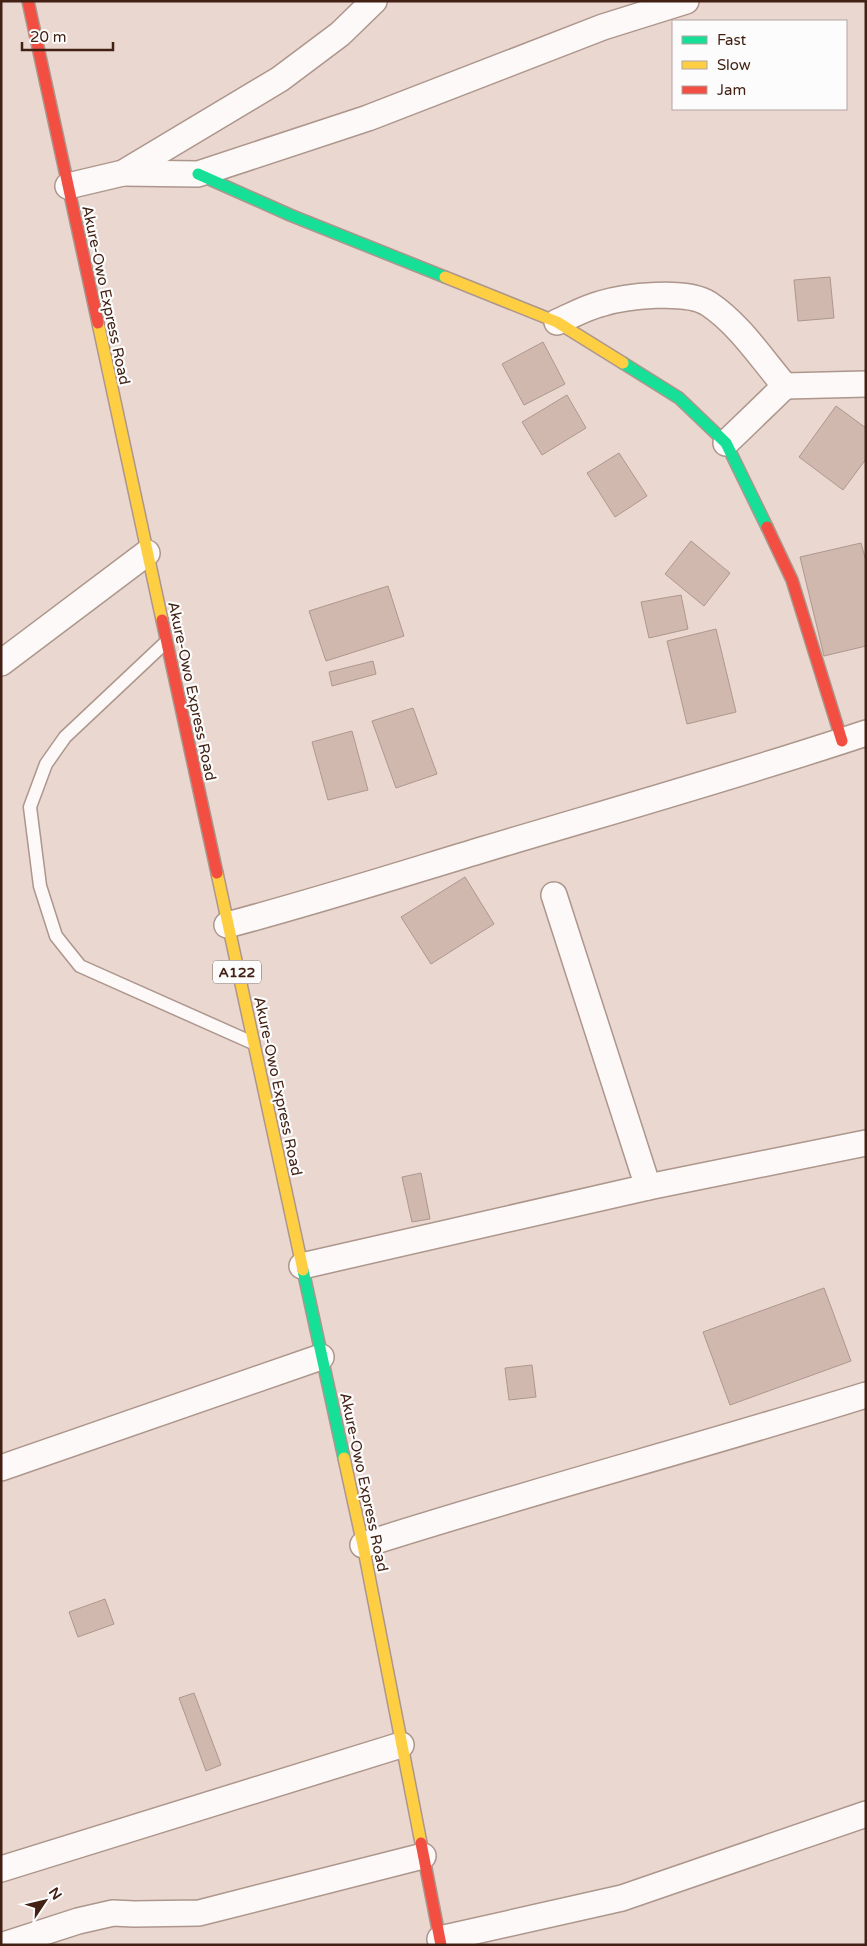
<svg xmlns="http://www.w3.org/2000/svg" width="867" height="1946" font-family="'Varela Round',sans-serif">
  <rect width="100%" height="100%" fill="#ead7d0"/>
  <g fill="#d0b8af" stroke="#ae978d">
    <polygon points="830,277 834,318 798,321 794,280"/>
    <polygon points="543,342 565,384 524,405 502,364"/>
    <polygon points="567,395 586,428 542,455 522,422"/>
    <polygon points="836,406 866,428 866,459 843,490 799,457"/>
    <polygon points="619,453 647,496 615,517 587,473"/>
    <polygon points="691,541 730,573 704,606 665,574"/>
    <polygon points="861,543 866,561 866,646 824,656 800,557"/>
    <polygon points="388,586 404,636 326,661 309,611"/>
    <polygon points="681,595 688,629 649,638 641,602"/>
    <polygon points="716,629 736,712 687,724 667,641"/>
    <polygon points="373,661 376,674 332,686 329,672"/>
    <polygon points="413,708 437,774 396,788 372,721"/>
    <polygon points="352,731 368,790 328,800 312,742"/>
    <polygon points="465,877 494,924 431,964 401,917"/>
    <polygon points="421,1173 430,1219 412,1222 402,1177"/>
    <polygon points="824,1288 851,1361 730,1405 703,1332"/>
    <polygon points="532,1365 536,1397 509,1400 505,1368"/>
    <polygon points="105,1599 114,1624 78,1637 69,1612"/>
    <polygon points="194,1693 221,1765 206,1771 179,1698"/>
  </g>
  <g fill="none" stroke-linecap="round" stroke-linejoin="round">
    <defs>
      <polyline id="lane" points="166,642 65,737 46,764 30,807 40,886 56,936 80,966 253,1043"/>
      <g id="street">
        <polyline points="123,173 198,174 368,118 603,27 686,1"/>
        <polyline points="68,186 123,173 280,79 340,34 374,1"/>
        <path d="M557 322C571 316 585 308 600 304 625 296 687 289 709 304 740 325 761 358 785 386L866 384"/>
        <polyline points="726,443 785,386"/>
        <polyline points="1,663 147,553"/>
        <path d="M227 925C314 902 399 875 485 849 612 811 740 775 866 733"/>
        <polyline points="648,1187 866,1143"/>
        <polyline points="302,1266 648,1187 554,895"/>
        <polyline points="1,1468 321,1357"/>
        <path d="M363 1545C529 1492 699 1447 866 1395"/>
        <polyline points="1,1869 401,1745"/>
        <polyline points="440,1939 622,1898 866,1814"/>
        <polyline points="4,1945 78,1921 113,1913 134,1914 199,1913 423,1856"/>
      </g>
      <g id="fast">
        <polyline points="198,174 290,215 445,277"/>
        <polyline points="623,363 679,398 726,443 767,527"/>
        <polyline points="303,1270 344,1458"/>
      </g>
      <g id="slow">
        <polyline points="445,277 557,322 623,363"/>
        <polyline points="98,323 162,620"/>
        <polyline points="217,873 303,1270"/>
        <polyline points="344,1458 363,1545 421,1843"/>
      </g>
      <g id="jam">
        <polyline points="28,1 98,323"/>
        <polyline points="767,527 792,580 842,741"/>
        <polyline points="162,620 217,873"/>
        <polyline points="421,1843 441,1945"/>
      </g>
    </defs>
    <use href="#lane" stroke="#ad968c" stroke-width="15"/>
    <use href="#street" stroke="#ad968c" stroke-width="28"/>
    <use href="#fast" stroke="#ad968c" stroke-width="14"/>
    <use href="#slow" stroke="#ad968c" stroke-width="14"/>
    <use href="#jam" stroke="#ad968c" stroke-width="14"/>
    <use href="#lane" stroke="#fcf9f8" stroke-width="12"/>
    <use href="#street" stroke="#fcf9f8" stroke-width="25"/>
    <use href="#fast" stroke="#16e098" stroke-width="11"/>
    <use href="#slow" stroke="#ffcf43" stroke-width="11"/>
    <use href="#jam" stroke="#f24e42" stroke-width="11"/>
  </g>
  <g text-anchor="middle" stroke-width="4.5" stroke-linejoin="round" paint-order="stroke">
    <rect fill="#fcfcfc" stroke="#7a635a" stroke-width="1" x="213" y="960.5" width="48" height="23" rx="4"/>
    <g font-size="14" font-weight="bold" fill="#422114">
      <text x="237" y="977">A122</text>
    </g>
    <g font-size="15" fill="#422114" stroke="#fcfcfc">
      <text transform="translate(106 295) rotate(78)" y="5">Akure-Owo Express Road</text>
      <text transform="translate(192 691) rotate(78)" y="5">Akure-Owo Express Road</text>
      <text transform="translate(278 1086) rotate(78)" y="5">Akure-Owo Express Road</text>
      <text transform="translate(364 1482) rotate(78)" y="5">Akure-Owo Express Road</text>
    </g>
  </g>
  <rect width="867" height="1946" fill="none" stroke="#422114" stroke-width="5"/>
  <rect x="672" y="20" width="175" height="90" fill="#fcfcfc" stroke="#b2a49f"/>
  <rect x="682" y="36" width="25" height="8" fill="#16e098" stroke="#b2a49f"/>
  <text x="717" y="45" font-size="15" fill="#422114">Fast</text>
  <rect x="682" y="61" width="25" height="8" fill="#ffcf43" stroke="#b2a49f"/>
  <text x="717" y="70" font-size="15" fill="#422114">Slow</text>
  <rect x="682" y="86" width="25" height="8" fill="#f24e42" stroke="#b2a49f"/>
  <text x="717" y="95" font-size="15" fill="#422114">Jam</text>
  <g transform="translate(45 1901) rotate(55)" stroke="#fcfcfc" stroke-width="4" paint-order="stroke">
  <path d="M0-4L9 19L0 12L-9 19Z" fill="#422114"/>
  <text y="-8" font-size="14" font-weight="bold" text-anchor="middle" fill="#422114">N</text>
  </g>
  <path d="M22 42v8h91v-8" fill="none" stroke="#422114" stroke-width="2.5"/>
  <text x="30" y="42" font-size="15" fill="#422114" stroke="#fcfcfc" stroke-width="4" paint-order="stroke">20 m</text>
</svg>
